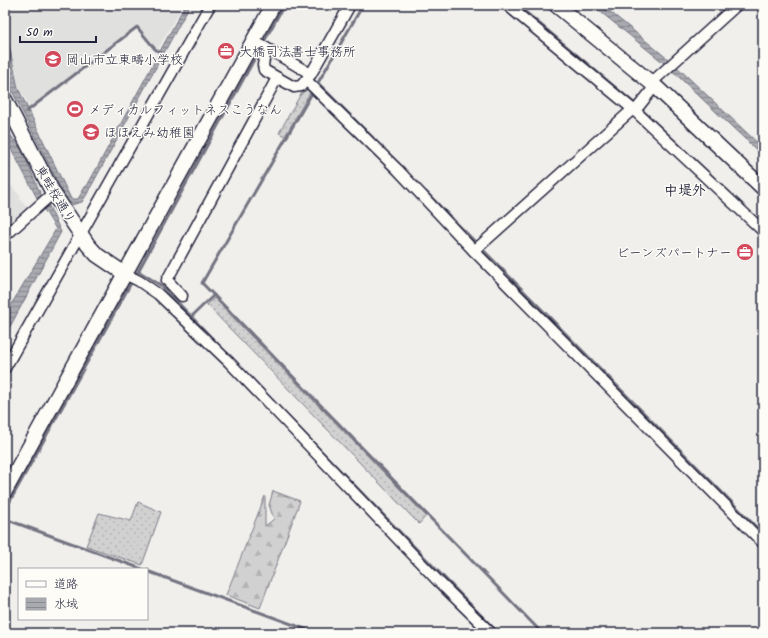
<svg xmlns="http://www.w3.org/2000/svg" width="768" height="638" font-family="Kalam,'Klee One',sans-serif">
  <defs>
    <pattern id="grass-dots" width="8" height="8" patternUnits="userSpaceOnUse"><rect width="8" height="8" fill="#d2d1d1"/><path d="M2 2h.1M6 6h.1" fill="none" stroke="#b4b3b4" stroke-width="1.8" stroke-linecap="round"/></pattern>
    <pattern id="forest-firs" width="22" height="20" patternUnits="userSpaceOnUse"><rect width="22" height="20" fill="#d2d1d1"/><path d="M5 1l3.5 6h-7zM16 11l3.5 6h-7z" fill="#b4b3b4"/></pattern>
    <pattern id="water-rules" width="6" height="5" patternUnits="userSpaceOnUse"><rect width="6" height="5" fill="#a9a9b0"/><path d="M0 2.5h6" fill="none" stroke="#898990"/></pattern>
  </defs>
  <rect width="100%" height="100%" fill="#f0efec"/>
  <filter id="ink" filterUnits="userSpaceOnUse"><feTurbulence type="fractalNoise" baseFrequency=".025" numOctaves="2"/><feDisplacementMap in="SourceGraphic" scale="8" xChannelSelector="R" yChannelSelector="G"/><feConvolveMatrix kernelMatrix="1 2 1 2 8 2 1 2 1" color-interpolation-filters="sRGB"/></filter>
  <g filter="url(#ink)">
    <g fill="#e0e0df">
      <polygon points="5,5 183,5 158,49 137,25 30,107 19,88 5,22"/>
      <polygon points="5,179 21,197 19,199 29,209 5,231"/>
    </g>
    <g fill="url(#grass-dots)" stroke="#7a7a86">
      <polygon points="308,88 311,91 285,136 279,133 303,90"/>
      <polygon points="214,298 426,516 419,524 207,305"/>
      <polygon points="138,502 161,512 142,565 86,546 99,513 131,521"/>
    </g>
    <polygon fill="url(#forest-firs)" stroke="#7a7a86" points="273,491 300,501 260,608 226,595 265,496 265,526 274,519 269,505"/>
    <g fill="url(#water-rules)" stroke="#737381">
      <polygon points="185,5 190,5 87,194 82,202 71,205 65,197 12,91 5,57 5,25 18,88 71,199 78,199 85,187 87,186"/>
      <polygon points="592,5 602,5 674,64 763,148 763,156 665,64"/>
      <polygon points="5,123 8,132 22,150 41,195 47,202 61,232 5,336 5,315 56,229 37,198 5,137"/>
    </g>
    <g fill="none" stroke-linecap="round" stroke-linejoin="round">
      <g stroke="#737381" stroke-width="3">
        <polyline points="363,5 202,283 542,633"/>
        <polyline points="517,5 641,109 730,193"/>
        <polyline points="319,84 373,138"/>
        <polyline points="27,111 137,27 155,49 161,53"/>
        <polyline points="426,192 763,534"/>
        <polyline points="138,271 162,286 228,355"/>
        <polyline points="136,275 284,5"/>
        <polyline points="191,317 214,295"/>
        <polyline points="257,385 498,633"/>
        <polyline points="5,510 131,283"/>
        <polyline points="5,519 142,569"/>
        <polyline points="147,571 316,633"/>
      </g>
      <defs>
        <g id="street">
          <polyline points="507,5 635,111 763,231"/>
          <polyline points="261,45 311,74"/>
          <polyline points="266,48 263,65 264,70 294,87 301,86 311,74 350,5"/>
          <polyline points="307,81 398,170 474,251 763,543"/>
          <polyline points="651,83 737,5"/>
          <polyline points="635,111 655,86"/>
          <polyline points="5,236 53,193"/>
          <polyline points="474,251 633,109"/>
          <polyline points="125,274 139,281 158,294 229,362 438,581 491,633"/>
          <polyline points="182,296 167,280 277,78"/>
          <polyline points="5,368 210,5"/>
        </g>
        <g id="secondary">
          <polyline points="556,5 655,86 763,188"/>
          <polyline points="5,100 53,193 88,245 97,255 125,274"/>
          <polyline points="5,491 273,5"/>
        </g>
      </defs>
      <use href="#street" stroke="#22223b" stroke-width="13"/>
      <use href="#secondary" stroke="#22223b" stroke-width="17"/>
      <use href="#street" stroke="#fdfcf7" stroke-width="10"/>
      <use href="#secondary" stroke="#fdfcf7" stroke-width="14"/>
    </g>
  </g>
  <defs>
    <symbol id="office-disc" viewBox="-11 -11 22 22"><circle r="9.5" fill="#d1495b" stroke="#fdfcf7"/><path d="M-6-3h4V-5.5h4V-3h4V5H-6ZM-1-4.5V-3h2v-1.5ZM-6 0V1H6V0Z" fill="#fff"/></symbol>
    <symbol id="school-disc" viewBox="-11 -11 22 22"><circle r="9.5" fill="#d1495b" stroke="#fdfcf7"/><path d="M0-5L7-2L0 1L-7-2ZM-4 1L0 2.5L4 1V4Q0 6-4 4Z" fill="#fff"/></symbol>
    <symbol id="stadium-disc" viewBox="-11 -11 22 22"><circle r="9.5" fill="#d1495b" stroke="#fdfcf7"/><path d="M0-5a6.5 5 0 1 0 0 10a6.5 5 0 1 0 0-10ZM-3.5-1.8h7v3.6h-7Z" fill="#fff"/></symbol>
  </defs>
  <g fill-rule="evenodd">
    <use href="#office-disc" x="216" y="41" width="20" height="20"/>
    <use href="#school-disc" x="43" y="49" width="20" height="20"/>
    <use href="#stadium-disc" x="65" y="99" width="20" height="20"/>
    <use href="#school-disc" x="81" y="122" width="20" height="20"/>
    <use href="#office-disc" x="735" y="242" width="20" height="20"/>
  </g>
  <g text-anchor="middle" stroke-width="3" stroke-linejoin="round" paint-order="stroke">
    <g font-size="13" fill="#22223b" stroke="#fdfcf7" text-anchor="start">
      <text x="239" y="56">大橋司法書士事務所</text>
      <text x="66" y="64">岡山市立東疇小学校</text>
      <text x="88" y="114">メディカルフィットネスこうなん</text>
      <text x="104" y="137">ほほえみ幼稚園</text>
      <text x="732" y="257" text-anchor="end">ビーンズパートナー</text>
    </g>
    <g font-size="13" fill="#22223b" stroke="#fdfcf7">
      <text transform="translate(56 194) rotate(59)" y="5">東畦桜通り</text>
    </g>
    <g font-size="14" font-weight="bold" fill="#22223b" stroke="#fdfcf7">
      <text x="685" y="195">中堤外</text>
    </g>
  </g>
  <rect width="768" height="638" fill="none" stroke="#fdfcf7" stroke-width="20"/>
  <rect x="10" y="10" width="748" height="618" fill="none" stroke="#22223b" stroke-width="1.5" filter="url(#ink)"/>
  <rect x="18" y="568" width="130" height="52" fill="#fdfcf7" stroke="#a5a5ac"/>
  <rect x="26" y="581" width="20" height="6" fill="#fdfcf7" stroke="#a5a5ac"/>
  <text x="54" y="588" font-size="12" fill="#22223b">道路</text>
  <rect x="26" y="598" width="20" height="12" fill="url(#water-rules)" stroke="#a5a5ac"/>
  <text x="54" y="608" font-size="12" fill="#22223b">水域</text>
  <path d="M20 36v6h76v-6" fill="none" stroke="#22223b" stroke-width="2"/>
  <text x="26" y="36" font-size="12" fill="#22223b" stroke="#fdfcf7" stroke-width="3" paint-order="stroke">50 m</text>
</svg>
